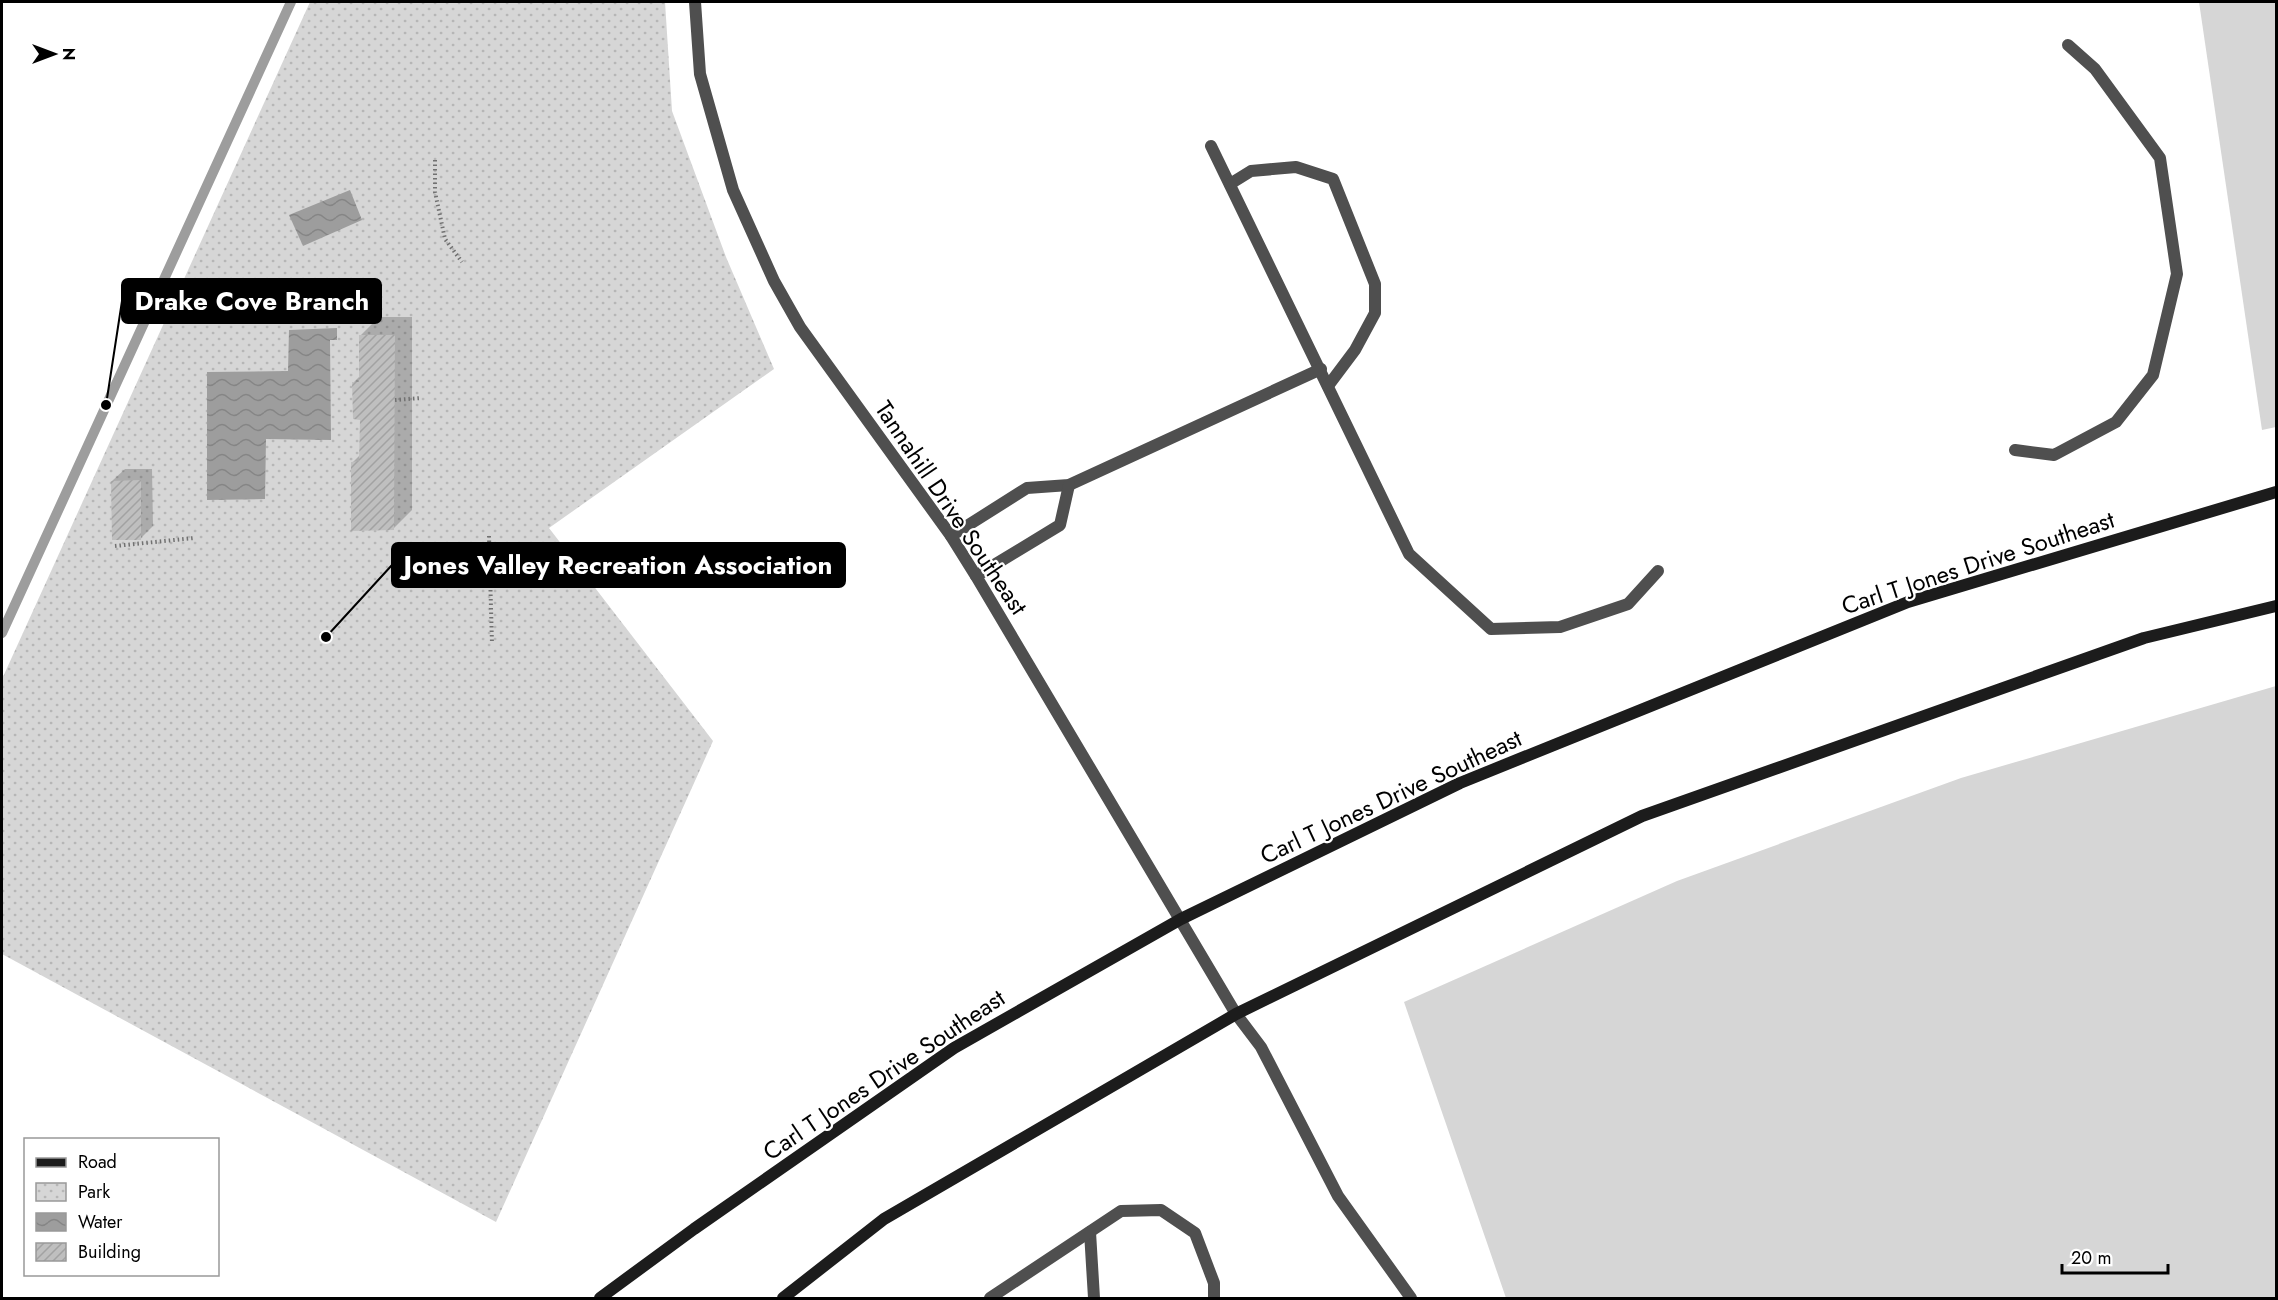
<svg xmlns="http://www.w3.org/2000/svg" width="2278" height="1300" font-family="Jost,sans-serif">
  <defs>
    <pattern id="park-dots" width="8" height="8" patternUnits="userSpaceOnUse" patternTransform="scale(1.5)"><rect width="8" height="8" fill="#d6d6d6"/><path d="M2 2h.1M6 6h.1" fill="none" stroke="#b6b6b6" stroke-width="1.8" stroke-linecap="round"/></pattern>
    <pattern id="water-waves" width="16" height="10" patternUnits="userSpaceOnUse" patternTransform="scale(1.5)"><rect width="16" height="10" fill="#9d9d9d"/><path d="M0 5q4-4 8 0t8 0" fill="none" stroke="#858585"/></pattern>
    <pattern id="building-hatch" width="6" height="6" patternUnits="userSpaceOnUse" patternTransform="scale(1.5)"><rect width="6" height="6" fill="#bfbfbf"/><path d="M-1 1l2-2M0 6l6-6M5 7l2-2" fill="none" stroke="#a2a2a2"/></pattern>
  </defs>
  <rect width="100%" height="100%" fill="#fff"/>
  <g fill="#d6d6d6">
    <polygon points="2199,2 2276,2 2276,427 2262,430"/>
    <polygon points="2276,686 2276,1298 1506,1298 1404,1002 1677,881 1961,778"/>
  </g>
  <polygon fill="url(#park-dots)" points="310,2 665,2 672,111 726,257 774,369 549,528 713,741 496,1222 2,954 2,679"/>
  <g fill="url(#water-waves)">
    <polygon points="350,190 362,220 303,246 289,215"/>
    <polygon points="337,328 337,340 330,340 331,440 266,439 265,499 207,500 207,372 288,371 289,330"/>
  </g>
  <g fill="#0003">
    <polygon points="379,317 412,317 412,510 394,528 352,463 361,454 361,418 354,382 361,375 361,335"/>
    <polygon points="125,469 152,469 153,526 141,538 112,481"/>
  </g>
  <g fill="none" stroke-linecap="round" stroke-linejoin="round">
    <polyline stroke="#9d9d9d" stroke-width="10" points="2,633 291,2"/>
  </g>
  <g fill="url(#building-hatch)">
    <polygon points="359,335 395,335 394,530 351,531 351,462 359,461 360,420 353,419 352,382 359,382"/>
    <polygon points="141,480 141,540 112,540 111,481"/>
  </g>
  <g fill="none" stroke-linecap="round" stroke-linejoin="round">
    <g stroke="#717171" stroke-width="4" stroke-dasharray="1.5 3" stroke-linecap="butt">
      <polyline points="435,160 435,192 445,239 462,262"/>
      <polyline points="395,400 421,398"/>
      <polyline points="489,536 492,644"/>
      <polyline points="115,546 194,538"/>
    </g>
    <g stroke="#4f4f4f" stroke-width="12">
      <polyline points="1211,146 1409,554 1491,629 1560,627 1628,604 1658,571"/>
      <polyline points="1230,184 1251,171 1296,167 1333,179 1375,284 1375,313 1355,350 1328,386"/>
      <polyline points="2015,450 2054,455 2116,422 2153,375 2177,274 2160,158 2095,69 2068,45"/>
      <polyline points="951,536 1027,488 1069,485 1321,369"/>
      <polyline points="976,576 1060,525 1069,485"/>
      <polyline points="1236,1014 1261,1047 1338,1196 1411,1298"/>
      <polyline points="1090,1232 1094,1298"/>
      <polyline points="990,1298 1121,1211 1161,1210 1195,1233 1214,1283 1214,1298"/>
    </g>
    <polyline stroke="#4f4f4f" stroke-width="12" points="695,2 700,74 733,190 774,281 800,327 951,536 976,576 1236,1014"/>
    <g stroke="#1c1c1c" stroke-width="12">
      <polyline points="600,1298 694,1229 954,1048 1181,919 1460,783 1908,602 2276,492"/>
      <polyline points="783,1298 884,1219 1236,1014 1642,816 2144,638 2276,606"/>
    </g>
  </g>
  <g text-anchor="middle" stroke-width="4.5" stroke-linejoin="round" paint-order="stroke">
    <g font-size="24" fill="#000" stroke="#fff">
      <text transform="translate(951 508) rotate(56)" y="8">Tannahill Drive Southeast</text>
      <text transform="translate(1978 563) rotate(-18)" y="8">Carl T Jones Drive Southeast</text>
      <text transform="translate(1391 797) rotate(-25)" y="8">Carl T Jones Drive Southeast</text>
      <text transform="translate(884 1075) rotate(-34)" y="8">Carl T Jones Drive Southeast</text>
    </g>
  </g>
  <path fill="none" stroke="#000" stroke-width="2" d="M106 405L122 301M326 637L392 565"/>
  <g fill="#000" stroke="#fff" stroke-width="2">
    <circle cx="106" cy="405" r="6"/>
    <circle cx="326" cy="637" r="6"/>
  </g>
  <g fill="#000" stroke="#000" stroke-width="2">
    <rect x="122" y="279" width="259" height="44" rx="6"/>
    <rect x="392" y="543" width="453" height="44" rx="6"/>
  </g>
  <g font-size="26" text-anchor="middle" font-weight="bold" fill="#fff">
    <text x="252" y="310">Drake Cove Branch</text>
    <text x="618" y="574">Jones Valley Recreation Association</text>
  </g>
  <rect width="2278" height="1300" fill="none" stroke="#000000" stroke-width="6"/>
  <rect x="24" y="1138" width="195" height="138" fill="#ffffff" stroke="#999999" stroke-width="1.5"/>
  <rect x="36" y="1158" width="30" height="9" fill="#1c1c1c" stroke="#999999" stroke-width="1.5"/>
  <text x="78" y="1168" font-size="18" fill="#000000">Road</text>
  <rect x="36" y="1183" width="30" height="18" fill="url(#park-dots)" stroke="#999999" stroke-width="1.5"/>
  <text x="78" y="1198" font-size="18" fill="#000000">Park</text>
  <rect x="36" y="1213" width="30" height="18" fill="url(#water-waves)" stroke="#999999" stroke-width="1.5"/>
  <text x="78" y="1228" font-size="18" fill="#000000">Water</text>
  <rect x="36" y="1243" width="30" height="18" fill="url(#building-hatch)" stroke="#999999" stroke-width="1.5"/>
  <text x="78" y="1258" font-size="18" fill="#000000">Building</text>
  <g transform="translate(54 54) rotate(90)" stroke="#ffffff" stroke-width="4.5" paint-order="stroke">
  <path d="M0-4.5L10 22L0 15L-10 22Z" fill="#000000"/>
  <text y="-9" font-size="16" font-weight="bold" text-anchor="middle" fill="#000000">N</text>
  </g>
  <path d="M2062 1264v9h106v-9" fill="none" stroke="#000000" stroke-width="3"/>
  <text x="2071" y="1264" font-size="18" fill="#000000" stroke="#ffffff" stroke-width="4.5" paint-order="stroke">20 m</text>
</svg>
